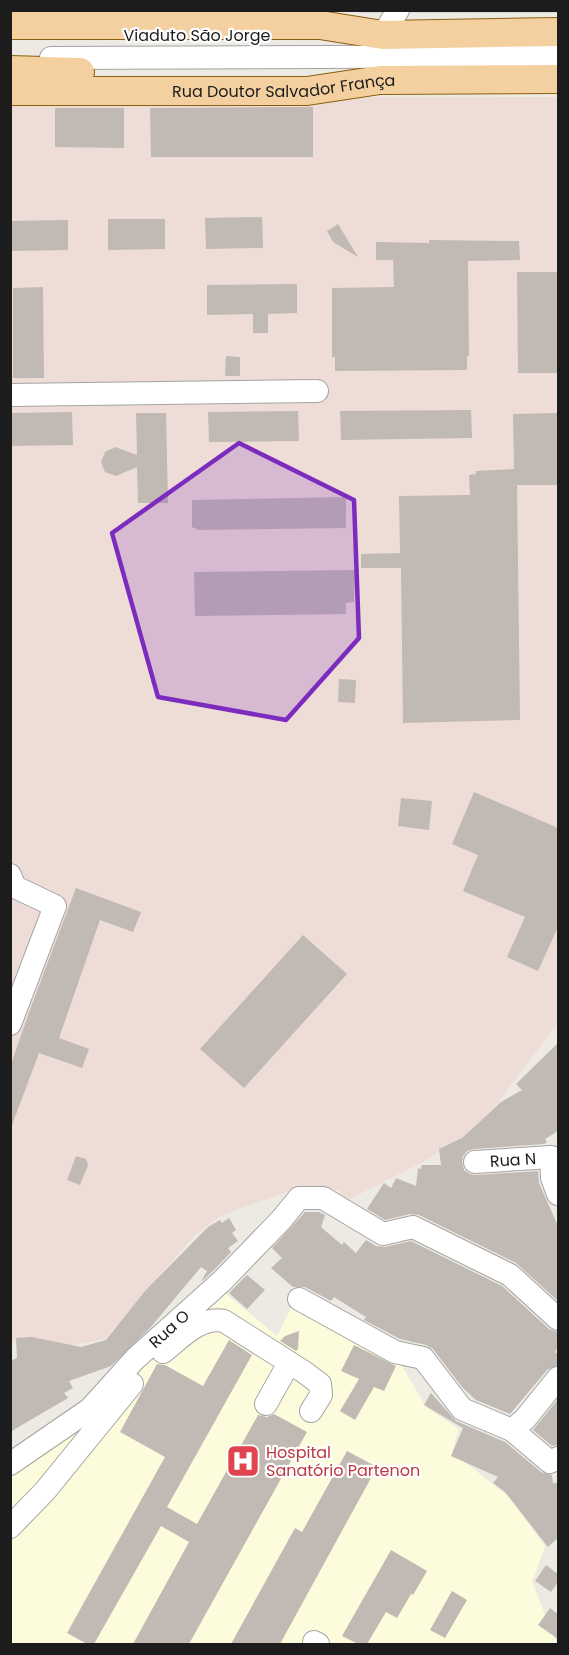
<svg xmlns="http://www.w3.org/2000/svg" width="569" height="1655" font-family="Poppins,sans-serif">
  <rect width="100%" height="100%" fill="#edeae3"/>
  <polygon fill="#dad9d9" points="360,10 558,11 558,13 359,13"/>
  <polygon fill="#fcfcdc" points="219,1288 277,1336 293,1304 399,1361 426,1407 459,1429 452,1452 508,1496 545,1546 532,1582 557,1644 11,1644 10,1469"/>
  <polygon fill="#eeddd7" points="558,97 558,1023 497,1104 464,1136 425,1161 344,1202 339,1190 292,1190 220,1216 194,1236 105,1339 69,1346 11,1340 11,98"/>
  <g fill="#c1b9b3">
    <polygon points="313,107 313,157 151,157 150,108"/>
    <polygon points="55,108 124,108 124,148 55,147"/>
    <polygon points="262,217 263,248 206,249 205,218"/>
    <polygon points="108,219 165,219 165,249 108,250"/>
    <polygon points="68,220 68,250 10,251 10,221"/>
    <polygon points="338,224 358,257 333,242 327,231"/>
    <polygon points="429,240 519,241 520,260 468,261 469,356 467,356 467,370 335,371 335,357 332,357 332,288 394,287 393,260 376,260 376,242 429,243"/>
    <polygon points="517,272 558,272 558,373 518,373"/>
    <polygon points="297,284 297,313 268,314 268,333 253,333 253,314 207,315 207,285"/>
    <polygon points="43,287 44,378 13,378 13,288"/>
    <polygon points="226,356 240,357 240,376 225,376"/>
    <polygon points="471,410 472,438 341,440 340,411"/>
    <polygon points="298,411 299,441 209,442 208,412"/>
    <polygon points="72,412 73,445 10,446 10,413"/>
    <polygon points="136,413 166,413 168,503 138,503 137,467 116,476 105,472 101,462 105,452 115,447 137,455"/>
    <polygon points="558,413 558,485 517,485 520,720 403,723 401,568 361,568 361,554 400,553 399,496 470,495 469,475 476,474 476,471 514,469 513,414"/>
    <polygon points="346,497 346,528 198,530 192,527 192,500"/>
    <polygon points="355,570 354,602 346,603 346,614 195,616 194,572"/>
    <polygon points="339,679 356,680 355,703 338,702"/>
    <polygon points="474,792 558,828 558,927 538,971 507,957 525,917 463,891 478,855 452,844"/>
    <polygon points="401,798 432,801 429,830 398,826"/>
    <polygon points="76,888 141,912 133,932 100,920 59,1038 89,1049 82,1068 39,1053 12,1125 10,1125 10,1067 31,1007"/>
    <polygon points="303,935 347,974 244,1088 200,1049"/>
    <polygon points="558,1043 558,1131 545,1139 547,1142 544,1144 474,1149 467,1151 463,1156 462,1162 464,1170 470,1174 475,1175 538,1171 539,1183 558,1226 558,1301 516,1263 419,1215 410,1214 385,1220 367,1209 384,1183 391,1188 396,1178 416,1186 418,1168 421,1169 422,1165 441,1165 439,1149 462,1138 501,1102 522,1090 516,1084"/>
    <polygon points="76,1156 86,1159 88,1165 80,1185 67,1180"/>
    <polygon points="305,1212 319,1212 325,1215 321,1227 342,1245 344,1242 356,1253 366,1240 376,1246 385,1247 411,1241 502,1286 549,1329 558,1332 558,1347 555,1352 558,1354 558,1365 547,1370 510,1414 476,1400 462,1387 433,1349 426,1345 400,1339 364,1320 366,1317 334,1297 331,1301 305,1287 293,1287 271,1268 282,1258 272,1248"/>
    <polygon points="229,1218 236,1230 232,1233 238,1241 228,1248 231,1252 213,1271 201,1282 207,1271 201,1267 150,1328 111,1366 69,1381 73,1388 64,1393 68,1398 10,1432 10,1361 17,1358 16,1338 32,1337 81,1347 106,1340 145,1291 208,1227 220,1220 222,1223"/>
    <polygon points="247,1275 265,1290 247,1309 229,1293"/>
    <polygon points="299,1331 298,1349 296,1351 280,1341 285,1336"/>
    <polygon points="229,1340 252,1355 167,1507 197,1524 258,1415 267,1417 274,1414 307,1432 189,1644 133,1644 189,1542 161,1526 94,1644 87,1644 67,1633 165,1457 120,1432 157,1364 165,1365 203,1386"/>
    <polygon points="354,1345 396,1366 384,1391 374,1387 355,1420 340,1411 359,1379 341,1371"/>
    <polygon points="431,1393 456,1421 505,1442 541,1472 552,1475 553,1483 558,1483 558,1538 548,1547 505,1492 493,1483 498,1477 451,1456 463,1428 424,1405"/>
    <polygon points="558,1399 558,1445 552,1446 533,1430"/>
    <polygon points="347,1451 377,1467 280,1644 231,1644 295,1528 302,1532"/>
    <polygon points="391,1550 427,1571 413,1595 411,1594 397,1618 386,1612 367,1644 358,1644 342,1636"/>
    <polygon points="546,1565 558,1574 558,1582 551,1592 535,1581"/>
    <polygon points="452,1591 467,1600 445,1638 430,1630"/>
    <polygon points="550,1608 558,1614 558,1639 538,1625"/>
  </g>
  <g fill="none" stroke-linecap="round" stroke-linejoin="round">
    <defs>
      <g id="minor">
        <polyline points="383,35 398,10"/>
        <polyline points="51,58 558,56"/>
        <polyline points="10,395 317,391"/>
        <polyline points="10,875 15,887 55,906 10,1024"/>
        <polyline points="551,1157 552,1178 558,1194"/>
        <path id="s1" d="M475 1162 551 1157"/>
        <polyline points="299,1299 395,1352 423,1358 462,1409 512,1430 525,1419 558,1378"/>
        <path d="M163 1352C181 1338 200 1316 224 1321L304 1372 320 1384 321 1395 311 1411"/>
        <polyline points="266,1404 289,1363"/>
        <polyline points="512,1430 550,1462 558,1458"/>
        <path id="s2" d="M10 1464 90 1409 135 1359 222 1281 281 1220 299 1198H323L383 1234 413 1227 510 1275 558 1319"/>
        <polyline points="10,1527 45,1491 132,1384"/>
        <polyline points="314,1642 318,1644"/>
      </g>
      <g id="major">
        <polyline points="10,25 320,25 383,35 558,32"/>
        <polyline points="10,70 80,72"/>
        <path id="s3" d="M10 91H307L380 80 558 79"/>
      </g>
    </defs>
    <use href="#minor" stroke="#a3a3a3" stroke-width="24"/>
    <use href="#major" stroke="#89600b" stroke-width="30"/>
    <use href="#minor" stroke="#fff" stroke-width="22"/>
    <use href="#major" stroke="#f4d0a1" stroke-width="28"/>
  </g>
  <path fill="#7b2cbf" fill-opacity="0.2" stroke="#7b2cbf" stroke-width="4.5" stroke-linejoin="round" d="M239 443 354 500 359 638 286 720 158 697 112 533Z"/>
  <defs>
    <symbol id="hospital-square" viewBox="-11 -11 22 22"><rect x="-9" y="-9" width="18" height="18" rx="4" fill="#e0444e" stroke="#fff"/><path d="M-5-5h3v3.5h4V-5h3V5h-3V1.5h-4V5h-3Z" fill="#fff"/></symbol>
  </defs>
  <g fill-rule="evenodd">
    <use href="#hospital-square" x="224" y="1442" width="38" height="38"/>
  </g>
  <g text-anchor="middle" stroke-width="4.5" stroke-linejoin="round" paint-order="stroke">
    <g font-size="16" fill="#1c1c1c" stroke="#fff">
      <text x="197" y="41">Viaduto São Jorge</text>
      <text dy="6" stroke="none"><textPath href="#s3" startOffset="274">Rua Doutor Salvador França</textPath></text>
      <text dy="6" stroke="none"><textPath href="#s1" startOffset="38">Rua N</textPath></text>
      <text dy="6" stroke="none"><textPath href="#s2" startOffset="210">Rua O</textPath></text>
    </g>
    <g font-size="16" fill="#be3a42" stroke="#fff" text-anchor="start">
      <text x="266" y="1458">Hospital<tspan x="266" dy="18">Sanatório Partenon</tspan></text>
    </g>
  </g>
  <rect width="569" height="1655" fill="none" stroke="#1c1c1c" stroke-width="24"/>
</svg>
